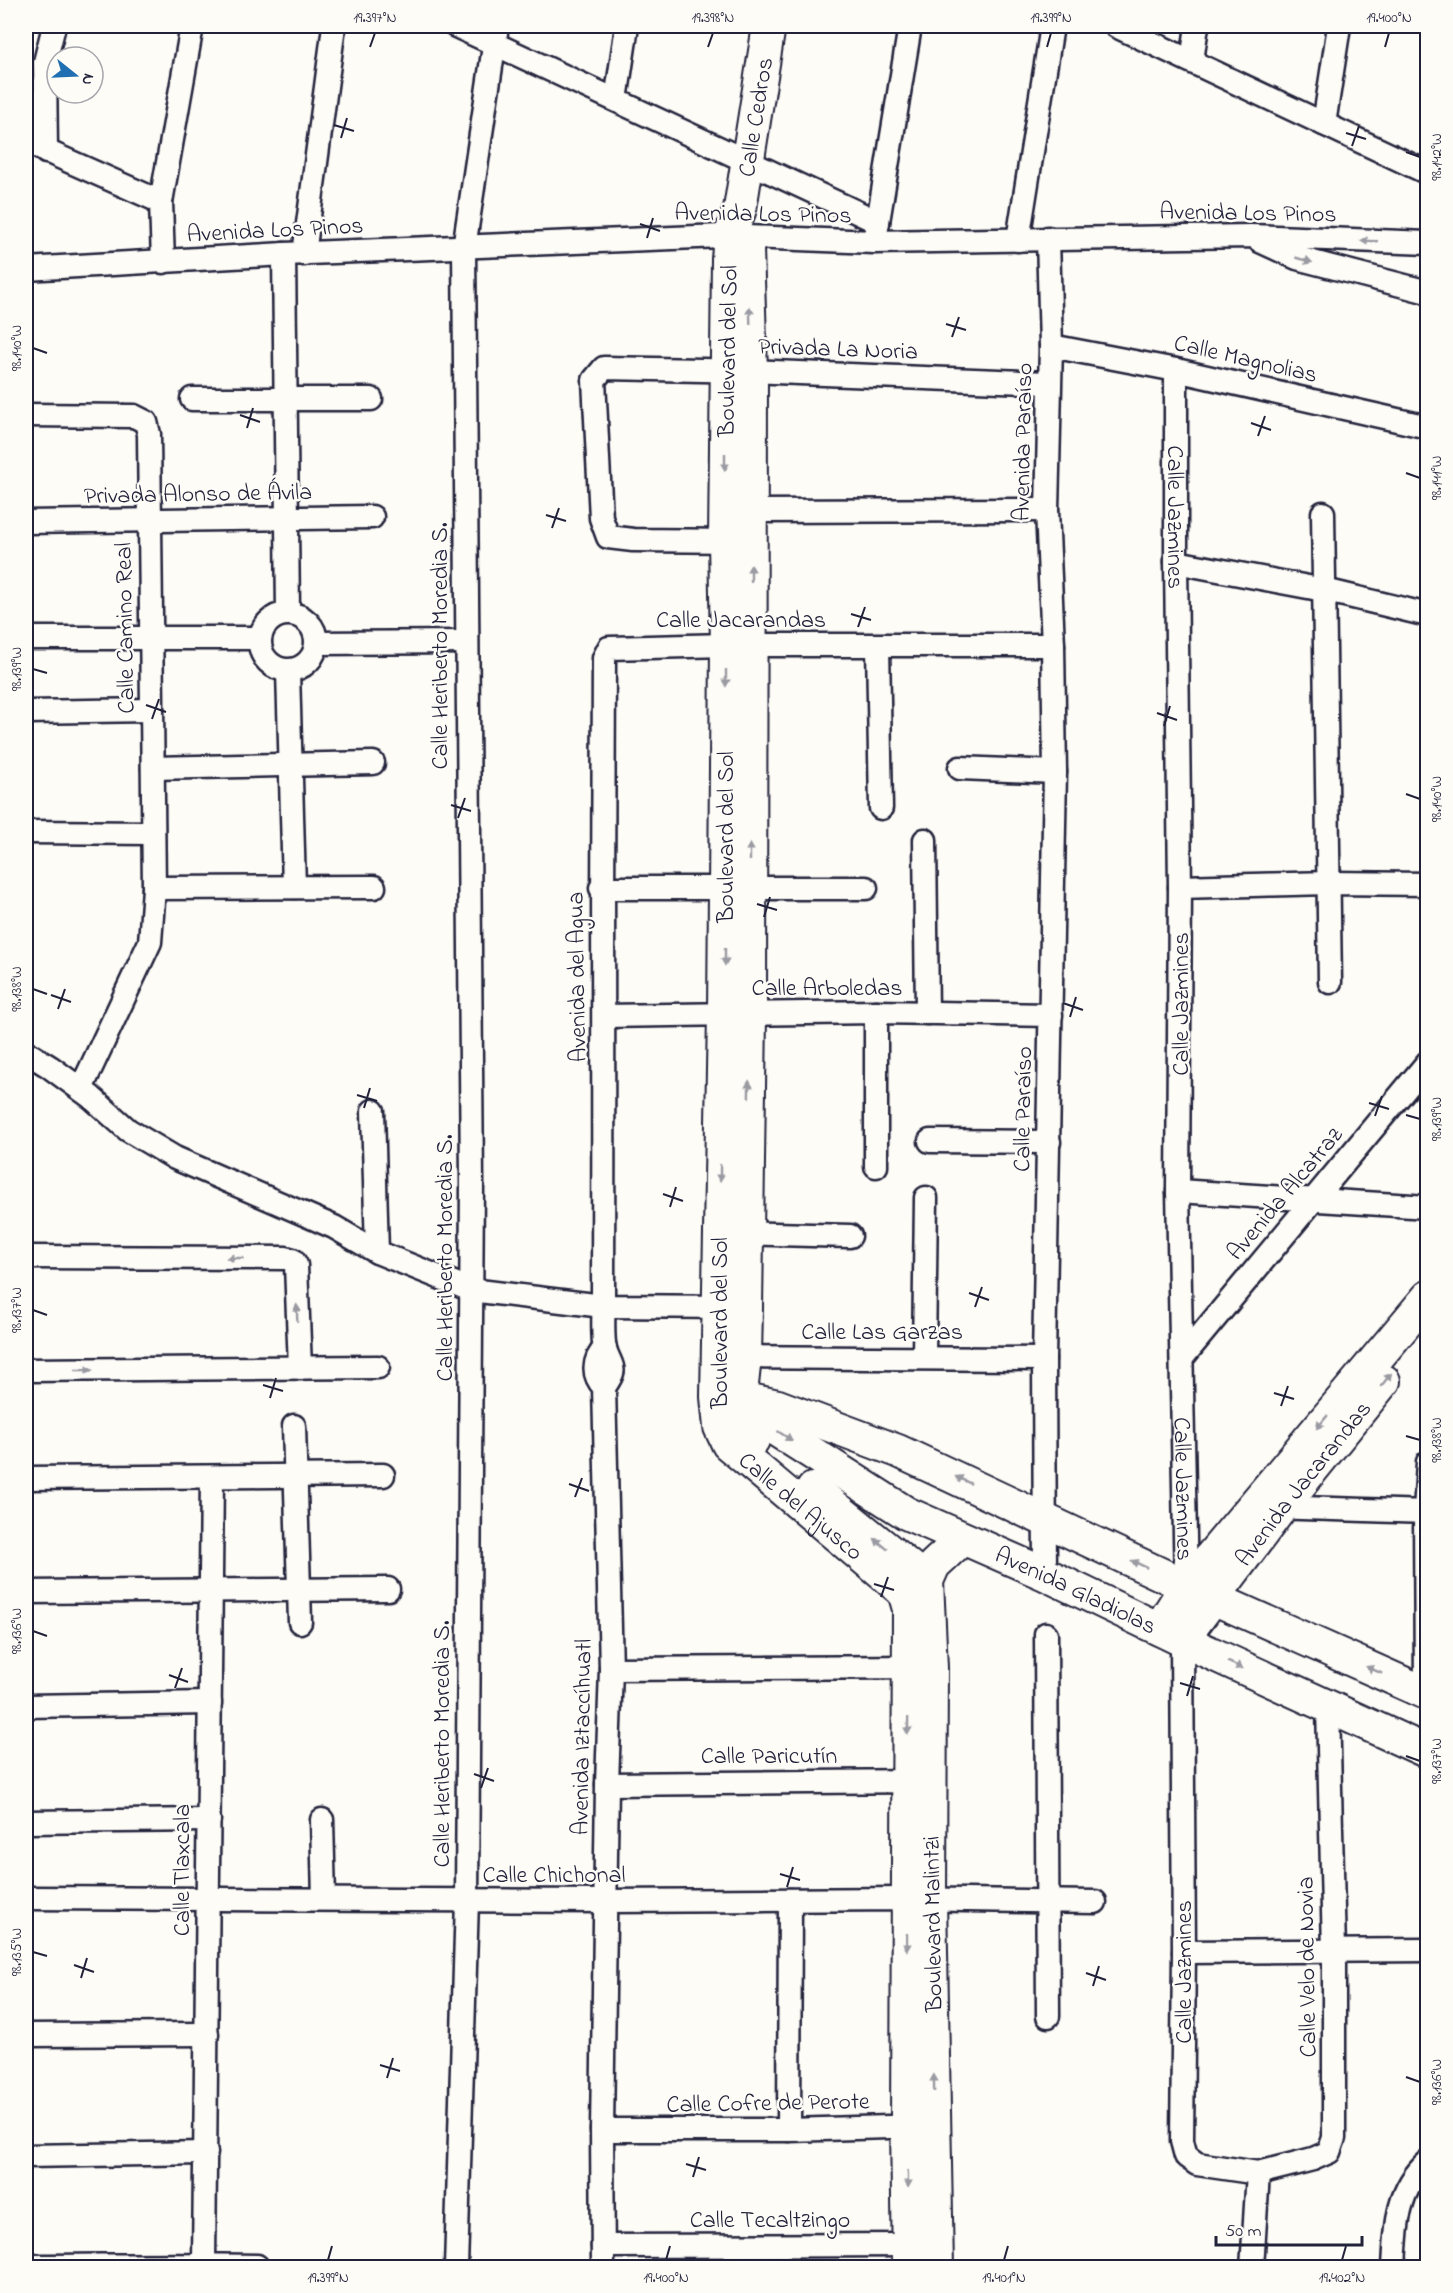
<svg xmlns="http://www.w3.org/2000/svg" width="1453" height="2293" font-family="'Indie Flower',sans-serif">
  <rect width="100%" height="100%" fill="#fdfcf7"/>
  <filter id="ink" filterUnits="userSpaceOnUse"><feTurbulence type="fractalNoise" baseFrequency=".0167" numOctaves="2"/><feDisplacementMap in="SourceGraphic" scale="12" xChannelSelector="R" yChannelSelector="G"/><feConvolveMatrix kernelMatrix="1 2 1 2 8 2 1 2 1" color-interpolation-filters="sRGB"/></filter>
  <g filter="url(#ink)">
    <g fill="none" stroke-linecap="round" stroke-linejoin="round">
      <defs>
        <g id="street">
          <polyline points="456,26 878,222"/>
          <polyline points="1116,26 1428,173"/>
          <polyline points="1192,61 1197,26"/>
          <polyline points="616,100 627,26"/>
          <polyline points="1324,124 1339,26"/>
          <polyline points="26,142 161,202"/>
          <polyline points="46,152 45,62 54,26"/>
          <polyline points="876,234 910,26"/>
          <polyline points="1018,240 1052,26"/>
          <polyline points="1260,241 1297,258 1428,292"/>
          <polyline points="284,254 288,612"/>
          <polyline points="304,254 334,26"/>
          <polyline points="163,262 161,202 192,26"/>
          <polyline points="26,269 284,254 722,236 874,242 1251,236 1428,243"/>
          <polyline points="1051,346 1176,370 1428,427"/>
          <path id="s1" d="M1176 370V562L1180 887 1178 1191 1186 1586"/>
          <polyline points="192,399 371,399"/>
          <polyline points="26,415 134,416 146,422 149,434 154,888 150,942 81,1089"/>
          <polyline points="752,511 1047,510"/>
          <polyline points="1323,513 1330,982"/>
          <polyline points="26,522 372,517"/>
          <polyline points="741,541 633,540 608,537 601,518 594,380 604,368 751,371 1049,383"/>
          <polyline points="1176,562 1324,590 1428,615"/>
          <circle cx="288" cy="642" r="28"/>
          <polyline points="26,638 259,638"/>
          <polyline points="317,643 466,642"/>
          <polyline points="878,646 881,808"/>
          <polyline points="288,671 294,887"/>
          <polyline points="26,712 152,710"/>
          <polyline points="153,768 373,763"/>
          <polyline points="960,768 1055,772"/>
          <polyline points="26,832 153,833"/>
          <polyline points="925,840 927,1013"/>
          <polyline points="1180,887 1329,883 1428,884"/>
          <polyline points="154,888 374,887"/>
          <polyline points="601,888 866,888"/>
          <polyline points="876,1012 876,1166"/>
          <polyline points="604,1016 876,1012 1051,1015"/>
          <polyline points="26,1052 50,1067 91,1097 128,1130 175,1158 334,1227 377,1252 471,1290 603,1306 733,1307"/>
          <polyline points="373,1111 377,1252"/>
          <polyline points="930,1141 1049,1142"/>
          <polyline points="1178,1191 1428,1207"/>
          <polyline points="732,1233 850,1236"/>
          <polyline points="26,1257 286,1258 293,1260 296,1265 300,1368"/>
          <polyline points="731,1357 1044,1359"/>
          <polyline points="924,1357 926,1198"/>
          <polyline points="1182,1358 1428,1062"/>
          <polyline points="26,1370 378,1367"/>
          <path d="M604 1387C619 1367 611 1368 605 1349 602 1336 604 1319 603 1306 604 1090 602 874 604 658L609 648 727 645H1053"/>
          <polyline points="294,1426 300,1622"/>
          <polyline points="26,1478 383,1475"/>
          <polyline points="1270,1507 1428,1512"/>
          <polyline points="1045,1574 1044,1359 1055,772 1053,645 1047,510 1051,346 1048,238"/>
          <polyline points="26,1592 388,1589"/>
          <polyline points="1046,1634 1048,2016"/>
          <polyline points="1182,1640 1184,1952 1182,2141 1186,2156 1197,2164 1258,2173 1313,2159 1329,2152 1334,2138 1334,1951 1328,1707"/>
          <polyline points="611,1669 924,1667"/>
          <polyline points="1426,1693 1425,1512 1428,1462"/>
          <polyline points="26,1706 210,1703"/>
          <polyline points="607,1784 923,1781"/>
          <polyline points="322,1820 324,1899"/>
          <polyline points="26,1822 209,1820"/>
          <polyline points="26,1898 607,1901 907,1899 1095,1902"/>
          <polyline points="1184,1952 1428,1950"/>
          <polyline points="26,2035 207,2034"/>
          <polyline points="602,2130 789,2130 922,2126"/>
          <polyline points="789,2130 790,1900"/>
          <polyline points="26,2156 206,2153"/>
          <polyline points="603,2246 924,2245"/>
          <polyline points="204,2264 212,1477"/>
          <path d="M26 2266C102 2266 180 2264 257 2266"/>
          <polyline points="456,2268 467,1900 472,1182 464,248 497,26"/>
          <path d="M603 2268 602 2130 607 1784 611 1669 604 1387C592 1375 593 1360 605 1348"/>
          <polyline points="1252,2268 1258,2173"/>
          <path d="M1394 2268C1396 2228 1396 2190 1428 2162"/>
        </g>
        <g id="secondary">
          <path id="s2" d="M769 26 740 209 730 236 728 259 725 541 727 645 724 1014 717 1397 720 1427 728 1444 904 1592 909 1609 907 2127 909 2268"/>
          <polyline points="747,249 751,371 750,1014 746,1308 745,1357 738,1421 741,1428 753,1440"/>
          <path id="s3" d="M734 1384 741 1398 770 1426 906 1513 1045 1574 1182 1640 1428 1752"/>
          <polyline points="741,1398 778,1406 898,1451 1186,1586 1428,1694"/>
          <polyline points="813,1489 927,1581"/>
          <polyline points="1159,1629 1186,1586 1428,1297"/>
          <path id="s4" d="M1182 1640 1281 1508 1384 1381"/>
          <polyline points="937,2268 930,1899 931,1668 927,1581 934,1565 962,1539"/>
        </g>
      </defs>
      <use href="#street" stroke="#22223b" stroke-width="27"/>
      <use href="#secondary" stroke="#22223b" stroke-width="36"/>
      <use href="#street" stroke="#fdfcf7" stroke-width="22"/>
      <use href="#secondary" stroke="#fdfcf7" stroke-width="32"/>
    </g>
    <defs><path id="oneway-solid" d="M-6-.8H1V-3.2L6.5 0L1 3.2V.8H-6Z" transform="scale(1.5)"/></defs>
    <g fill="#9a9aa2">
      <use href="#oneway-solid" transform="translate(1369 241) rotate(-178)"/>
      <use href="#oneway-solid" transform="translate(1304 260) rotate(16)"/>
      <use href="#oneway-solid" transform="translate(750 315) rotate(-92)"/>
      <use href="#oneway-solid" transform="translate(725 462) rotate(90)"/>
      <use href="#oneway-solid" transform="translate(751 573) rotate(-90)"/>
      <use href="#oneway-solid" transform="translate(726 678) rotate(90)"/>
      <use href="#oneway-solid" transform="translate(750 852) rotate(-90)"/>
      <use href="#oneway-solid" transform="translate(725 957) rotate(90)"/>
      <use href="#oneway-solid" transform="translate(749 1089) rotate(-89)"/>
      <use href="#oneway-solid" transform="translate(720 1173) rotate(91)"/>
      <use href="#oneway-solid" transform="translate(235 1258) rotate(-180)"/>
      <use href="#oneway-solid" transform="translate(297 1313) rotate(-92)"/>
      <use href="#oneway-solid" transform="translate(84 1370)"/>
      <use href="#oneway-solid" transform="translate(1386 1380) rotate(-51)"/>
      <use href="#oneway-solid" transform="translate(1322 1422) rotate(130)"/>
      <use href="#oneway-solid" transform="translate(785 1436) rotate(33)"/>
      <use href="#oneway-solid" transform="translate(963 1480) rotate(-155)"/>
      <use href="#oneway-solid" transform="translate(881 1544) rotate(-141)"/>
      <use href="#oneway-solid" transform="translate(1139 1564) rotate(-155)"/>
      <use href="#oneway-solid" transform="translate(1235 1665) rotate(24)"/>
      <use href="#oneway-solid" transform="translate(1374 1670) rotate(-156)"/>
      <use href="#oneway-solid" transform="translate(908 1726) rotate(91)"/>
      <use href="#oneway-solid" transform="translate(907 1942) rotate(90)"/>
      <use href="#oneway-solid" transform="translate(934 2083) rotate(-91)"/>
      <use href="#oneway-solid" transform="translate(908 2179) rotate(89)"/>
    </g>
  </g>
  <path fill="none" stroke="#22223b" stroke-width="2" d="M370 47 375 33M708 47 713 33M1047 47 1051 33M1385 47 1389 33M334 125 354 131M1346 133 1366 139M341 138 347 118M1352 146 1359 126M1406 152 1420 157M640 224 660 231M647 238 653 218M946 324 966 330M952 337 959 317M33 348 47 353M240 415 260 422M1251 423 1271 430M247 428 253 408M1258 436 1265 416M1406 473 1420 478M546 515 566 521M552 528 559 508M851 614 871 620M858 627 865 607M33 669 47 673M146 705 166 712M1157 713 1177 720M152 719 159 699M1164 726 1170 706M1406 794 1420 799M451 805 471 811M458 818 465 798M757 904 777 910M764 917 770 897M33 989 47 994M51 995 71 1002M1063 1003 1083 1010M58 1009 65 989M1070 1017 1076 997M357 1095 377 1101M1369 1103 1389 1109M364 1108 370 1088M1406 1115 1420 1119M1375 1116 1382 1096M663 1194 683 1201M670 1207 676 1187M969 1293 989 1300M975 1307 982 1287M33 1310 47 1315M263 1385 283 1391M1274 1393 1294 1399M270 1398 276 1378M1281 1406 1288 1386M1406 1436 1420 1440M569 1484 589 1491M575 1497 582 1478M874 1584 894 1590M881 1597 888 1577M33 1631 47 1636M169 1675 188 1682M1180 1683 1200 1689M175 1688 182 1668M1187 1696 1193 1676M1406 1756 1420 1761M474 1774 494 1781M481 1788 488 1768M780 1874 800 1880M787 1887 793 1867M33 1952 47 1956M74 1965 94 1972M1086 1973 1106 1980M81 1978 87 1958M1093 1986 1099 1966M380 2065 400 2071M1406 2077 1420 2082M387 2078 393 2058M686 2164 706 2170M693 2177 699 2157M328 2260 332 2246M666 2260 670 2246M1004 2260 1008 2246M1342 2260 1346 2246"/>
  <g text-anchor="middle" stroke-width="5" stroke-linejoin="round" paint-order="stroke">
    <g font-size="24" fill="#22223b" stroke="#fdfcf7">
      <text transform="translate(755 117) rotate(-81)" y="8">Calle Cedros</text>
      <text transform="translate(1248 212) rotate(1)" y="8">Avenida Los Pinos</text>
      <text transform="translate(763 213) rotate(1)" y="8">Avenida Los Pinos</text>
      <text transform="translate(275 229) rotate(-3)" y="8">Avenida Los Pinos</text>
      <text transform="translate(838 348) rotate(2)" y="8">Privada La Noria</text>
      <text transform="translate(727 351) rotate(-89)" y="8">Boulevard del Sol</text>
      <text transform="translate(1246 358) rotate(13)" y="8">Calle Magnolias</text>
      <text transform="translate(1022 442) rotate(-89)" y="8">Avenida Paraíso</text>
      <text transform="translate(198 493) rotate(-1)" y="8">Privada Alonso de Ávila</text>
      <text dy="8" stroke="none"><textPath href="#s1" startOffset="147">Calle Jazmines</textPath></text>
      <text x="741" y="627">Calle Jacarandas</text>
      <text transform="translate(124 628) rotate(-91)" y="8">Calle Camino Real</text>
      <text transform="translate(439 646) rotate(-90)" y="8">Calle Heriberto Moredia S.</text>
      <text transform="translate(725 837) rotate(-90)" y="8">Boulevard del Sol</text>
      <text transform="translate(576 977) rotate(-91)" y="8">Avenida del Agua</text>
      <text x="827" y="995">Calle Arboledas</text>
      <text transform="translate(1180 1004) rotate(-90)" y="8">Calle Jazmines</text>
      <text transform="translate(1022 1109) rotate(-89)" y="8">Calle Paraíso</text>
      <text transform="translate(1284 1193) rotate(-50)" y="8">Avenida Alcatraz</text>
      <text transform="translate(444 1258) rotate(-90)" y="8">Calle Heriberto Moredia S.</text>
      <text transform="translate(719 1323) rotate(-90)" y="8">Boulevard del Sol</text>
      <text x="882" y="1339">Calle Las Garzas</text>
      <text dy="8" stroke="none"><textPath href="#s4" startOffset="198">Avenida Jacarandas</textPath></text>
      <text dy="8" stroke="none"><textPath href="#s1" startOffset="1119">Calle Jazmines</textPath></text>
      <text dy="8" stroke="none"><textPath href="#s2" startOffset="1520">Calle del Ajusco</textPath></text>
      <text dy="8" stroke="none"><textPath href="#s3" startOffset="404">Avenida Gladiolas</textPath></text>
      <text transform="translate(581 1737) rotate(-89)" y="8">Avenida Iztaccíhuatl</text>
      <text transform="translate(441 1744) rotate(-90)" y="8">Calle Heriberto Moredia S.</text>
      <text x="769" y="1763">Calle Paricutín</text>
      <text transform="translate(181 1870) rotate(-90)" y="8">Calle Tlaxcala</text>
      <text x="554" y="1882">Calle Chichonal</text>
      <text transform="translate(932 1924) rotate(-91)" y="8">Boulevard Malintzi</text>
      <text transform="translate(1306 1967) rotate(-91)" y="8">Calle Velo de Novia</text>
      <text transform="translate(1183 1972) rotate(-90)" y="8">Calle Jazmines</text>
      <text transform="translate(768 2102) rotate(-1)" y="8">Calle Cofre de Perote</text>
      <text x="770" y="2227">Calle Tecaltzingo</text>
    </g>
  </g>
  <rect width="1453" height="2293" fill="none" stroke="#fdfcf7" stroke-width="66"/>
  <g transform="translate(75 75) rotate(108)"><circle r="28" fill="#fdfcf7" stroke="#a5a5ac" stroke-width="1.5"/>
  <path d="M0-4.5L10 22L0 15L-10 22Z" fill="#1f6fb2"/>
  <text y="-9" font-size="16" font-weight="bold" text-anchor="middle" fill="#22223b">N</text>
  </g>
  <path d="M1216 2236v9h146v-9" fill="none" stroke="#22223b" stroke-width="3"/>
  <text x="1225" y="2236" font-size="18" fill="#22223b" stroke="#fdfcf7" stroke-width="4.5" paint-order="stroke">50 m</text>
  <rect x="33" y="33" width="1387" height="2227" fill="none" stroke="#22223b" stroke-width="2"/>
  <g font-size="15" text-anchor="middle" fill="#22223b">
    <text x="375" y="22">19.397°N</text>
    <text x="713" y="22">19.398°N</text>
    <text x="1051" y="22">19.399°N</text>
    <text x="1389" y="22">19.400°N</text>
    <text transform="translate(1436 157) rotate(-90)" y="5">98.142°W</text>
    <text transform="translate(16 348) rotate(-90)" y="5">98.140°W</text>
    <text transform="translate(1436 478) rotate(-90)" y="5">98.141°W</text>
    <text transform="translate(16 669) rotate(-90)" y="5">98.139°W</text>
    <text transform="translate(1436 799) rotate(-90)" y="5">98.140°W</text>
    <text transform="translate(16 989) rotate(-90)" y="5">98.138°W</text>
    <text transform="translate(1436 1119) rotate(-90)" y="5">98.139°W</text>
    <text transform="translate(16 1310) rotate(-90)" y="5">98.137°W</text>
    <text transform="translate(1436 1440) rotate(-90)" y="5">98.138°W</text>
    <text transform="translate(16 1631) rotate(-90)" y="5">98.136°W</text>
    <text transform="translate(1436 1761) rotate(-90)" y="5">98.137°W</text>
    <text transform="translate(16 1952) rotate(-90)" y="5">98.135°W</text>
    <text transform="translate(1436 2082) rotate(-90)" y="5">98.136°W</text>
    <text x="328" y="2282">19.399°N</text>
    <text x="666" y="2282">19.400°N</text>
    <text x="1004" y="2282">19.401°N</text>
    <text x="1342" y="2282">19.402°N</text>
  </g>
</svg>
